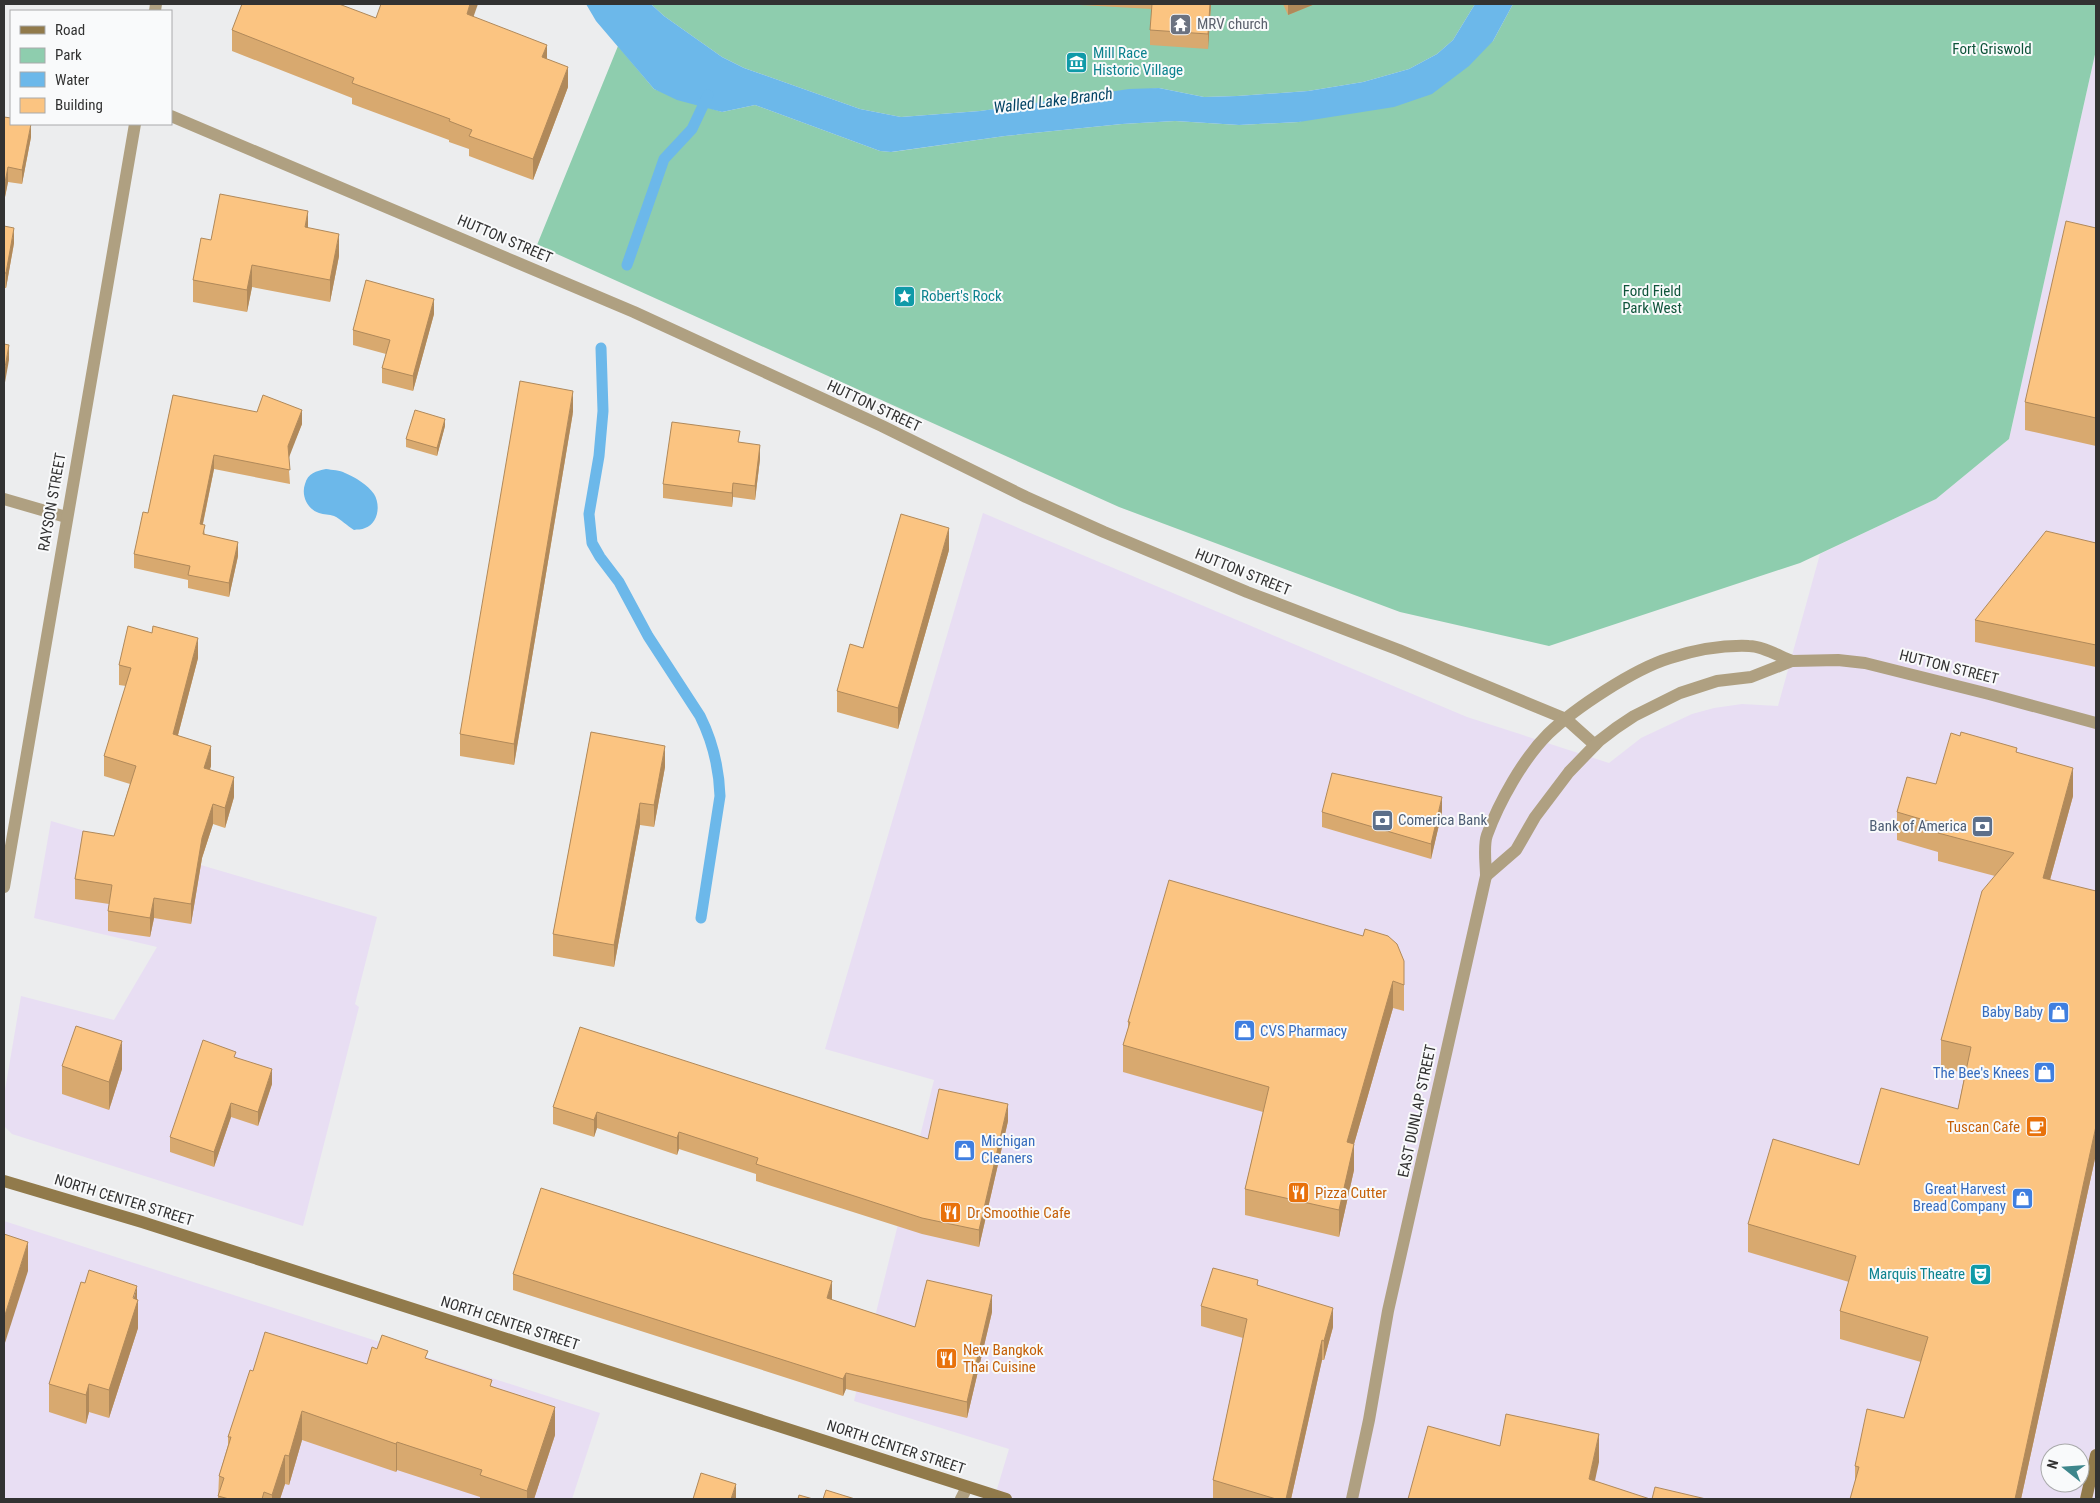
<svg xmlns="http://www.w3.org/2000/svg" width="2100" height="1503" font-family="'Roboto Condensed',sans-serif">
  <rect width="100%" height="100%" fill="#ecedee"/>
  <g fill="#e8def3" fill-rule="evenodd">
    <path d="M2096 50V1499H994L1009 1449 854 1401 934 1080 825 1049 983 513 1467 717 1609 763 1641 738 1692 714 1714 708 1742 704 1778 706 1820 554 1936 499 2009 439ZM2050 1453H2080V1483H2050Z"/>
    <polygon points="51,821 377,917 355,1004 359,1007 303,1226 12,1134 5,1127 4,1096 21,996 114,1020 157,947 34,918"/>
    <polygon points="4,1221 600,1413 572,1499 4,1499"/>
  </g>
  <g fill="#8ecdae">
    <polygon points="651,4 1475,4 1453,40 1437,54 1409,69 1363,82 1308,91 1237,96 1204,97 1159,88 980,111 901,117 860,109 744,68 722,57 664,16"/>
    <polygon points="1513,4 2096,4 2096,50 2009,439 1936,499 1800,563 1549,646 1400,612 1119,507 537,245 618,46 654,89 722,112 755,105 880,151 892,152 1005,136 1122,124 1175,121 1239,125 1299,122 1493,41"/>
  </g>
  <g fill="#6cb8ea">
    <polygon points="586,4 651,4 664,16 722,57 744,68 860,109 901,117 980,111 1129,89 1159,88 1204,97 1237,96 1308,91 1363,82 1409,69 1437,54 1453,40 1475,4 1513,4 1493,41 1469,66 1432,94 1394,107 1299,122 1239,125 1175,121 1122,124 1005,136 891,152 880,151 755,105 722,112 677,100 654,89 596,21"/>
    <path d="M326 469C332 470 340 470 345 473 355 477 368 485 374 494 381 505 378 524 365 528 362 530 357 529 354 530 347 526 341 519 334 516 329 514 324 515 319 513 307 509 301 495 305 484 308 473 316 471 326 469Z"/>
  </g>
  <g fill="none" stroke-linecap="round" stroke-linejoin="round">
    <g stroke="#6cb8ea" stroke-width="11">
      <polyline points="627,265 664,159 692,129 708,95"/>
      <path d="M601 348 603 411 599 456 589 514 592 543 600 557 619 582 648 636 700 716C712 740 719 769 720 796L701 918"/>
    </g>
    <g stroke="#afa081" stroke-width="12">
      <polyline points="155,11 156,4"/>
      <polyline points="171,116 634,312 882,426 1026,497 1104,532 1247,592 1399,650 1566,719 1595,745"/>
      <polyline points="4,499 66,517"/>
      <polyline points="1486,876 1516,850 1535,817 1569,772 1599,741 1616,728 1634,716 1680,693 1717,681 1751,677 1792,661 1838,660 1865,663 1989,694 2096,723"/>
      <polyline points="4,887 135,124"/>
      <polyline points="961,1499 967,1487"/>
      <path d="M1352 1499 1369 1420 1388 1311 1486 876C1486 864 1483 846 1487 835 1499 802 1523 759 1548 734 1575 708 1634 669 1670 658 1695 650 1723 645 1749 646 1762 646 1779 656 1792 661"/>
    </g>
    <g stroke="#917a4b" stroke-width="12">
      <polyline points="4,1181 142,1222 1006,1499"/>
      <polyline points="2086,1499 2096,1455"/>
    </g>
  </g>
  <g fill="#d8a96f">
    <polygon points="1062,4 1211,4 1208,49 1150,45 1150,30 1152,9"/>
    <polygon points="1283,4 1315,4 1288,15"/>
    <polygon points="473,17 547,59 568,87 533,180 469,156 469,149 449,142 449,140 352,104 352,98 232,51 232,30 376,18"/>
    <polygon points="4,117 31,137 22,184 8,182 4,202"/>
    <polygon points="4,226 14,243 6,288 4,288"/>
    <polygon points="308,228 339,256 330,302 252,287 247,312 193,302 193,280 211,240"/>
    <polygon points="2096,228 2096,446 2025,430 2025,402"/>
    <polygon points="434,314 413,391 382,383 382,368 386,354 353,345 353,330"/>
    <polygon points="173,395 302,424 288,457 290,484 214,469 203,524 205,535 238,556 229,597 188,588 188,580 134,568 134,554 148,513"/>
    <polygon points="573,412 514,765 460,756 460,734"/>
    <polygon points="445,426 437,456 406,447 406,439"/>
    <polygon points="740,442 760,459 755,500 733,497 732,507 663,498 663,484"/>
    <polygon points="2096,543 2096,667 1975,642 1975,620"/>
    <polygon points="949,550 898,729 837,712 837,691 863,648"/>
    <polygon points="198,658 178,735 211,766 210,769 234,797 225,828 213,824 202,858 191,924 154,918 150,937 108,931 108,911 109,904 75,899 75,879 114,836 130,784 104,776 104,756 126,686 119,685 119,665"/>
    <polygon points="591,732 665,767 654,827 640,825 614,967 553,956 553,934"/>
    <polygon points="2017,752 2073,796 2050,880 2096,1154 2021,1499 1850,1499 1855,1483 1855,1466 1904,1418 1921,1362 1840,1339 1840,1311 1849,1282 1748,1252 1748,1224 1859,1165 1958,1109 1965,1073 1941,1068 1941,1040 1995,876 1938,861 1938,852 1897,840 1897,812"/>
    <polygon points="1322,812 1442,812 1431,859 1322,827"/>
    <polygon points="1404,961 1404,1011 1393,1008 1354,1144 1354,1170 1339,1237 1245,1215 1245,1189 1263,1112 1123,1072 1123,1045 1128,1029 1128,1022"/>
    <polygon points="236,1057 272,1084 258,1126 231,1117 214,1167 170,1152 170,1137"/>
    <polygon points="62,1066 122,1069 109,1110 62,1094"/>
    <polygon points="553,1107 928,1139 1008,1121 979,1247 922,1234 756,1181 756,1174 679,1149 677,1155 597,1128 594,1137 553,1124"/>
    <polygon points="513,1274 832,1298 832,1300 915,1327 992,1312 967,1418 846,1389 843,1396 513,1290"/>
    <polygon points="1258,1286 1333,1327 1324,1360 1322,1360 1291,1499 1213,1499 1213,1480 1243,1338 1201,1326 1201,1306"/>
    <polygon points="137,1299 138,1328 109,1418 89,1412 86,1424 49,1412 49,1384"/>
    <polygon points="377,1349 428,1359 492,1386 555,1435 534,1499 480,1499 480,1497 397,1470 396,1472 302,1440 289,1485 285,1484 280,1499 218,1499 219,1476 228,1445 228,1437 253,1371 367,1364"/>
  </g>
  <g fill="#b0895a">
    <polygon points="470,4 478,4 467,35 467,14"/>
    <polygon points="1210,4 1211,4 1208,49 1208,34"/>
    <polygon points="1288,4 1315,4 1288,15"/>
    <polygon points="547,45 547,65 542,57"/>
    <polygon points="568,67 568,87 533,180 533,159"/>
    <polygon points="31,124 31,137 22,184 22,170"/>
    <polygon points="8,167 8,182 4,202 4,188"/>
    <polygon points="308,211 308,233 305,227"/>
    <polygon points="14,228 14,243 6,288 6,273"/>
    <polygon points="339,234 339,256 330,302 330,280"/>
    <polygon points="252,265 252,287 247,312 247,290"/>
    <polygon points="434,299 434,314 413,391 413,376"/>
    <polygon points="9,345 9,360 4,388 4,373"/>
    <polygon points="573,391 573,412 514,765 514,744"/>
    <polygon points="302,410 302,424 288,460 288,446"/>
    <polygon points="445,419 445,426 437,456 437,448"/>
    <polygon points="760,445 760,459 755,500 755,486"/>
    <polygon points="214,455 214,469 200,537 200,524"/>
    <polygon points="733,483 733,497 732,507 732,493"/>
    <polygon points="949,528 949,550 898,729 898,708"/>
    <polygon points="238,542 238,556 229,597 229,583"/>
    <polygon points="198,638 198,658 173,754 173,734"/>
    <polygon points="211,746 211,766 204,787 204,768"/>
    <polygon points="665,746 665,767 654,827 654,805"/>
    <polygon points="2073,768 2073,796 2043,905 2043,878"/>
    <polygon points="234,777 234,797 225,828 225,808"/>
    <polygon points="1442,797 1442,812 1431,859 1431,844"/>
    <polygon points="640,803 640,825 614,967 614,945"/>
    <polygon points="213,804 213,824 202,858 191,924 191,904 202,838"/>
    <polygon points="154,898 154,918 150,937 150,918"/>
    <polygon points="1393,981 1393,1008 1354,1144 1354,1170 1339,1237 1339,1210 1347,1142"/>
    <polygon points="122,1041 122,1069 109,1110 109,1082"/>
    <polygon points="272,1069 272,1084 258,1126 258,1112"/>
    <polygon points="231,1103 231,1117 214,1167 214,1152"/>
    <polygon points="1008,1104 1008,1121 979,1247 979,1230"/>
    <polygon points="597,1112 597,1128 594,1137 594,1120"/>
    <polygon points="2096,1126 2096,1154 2021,1499 2015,1499"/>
    <polygon points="679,1132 679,1149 677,1155 677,1138"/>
    <polygon points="28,1242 28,1271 4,1346 4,1318"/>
    <polygon points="832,1281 832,1298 827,1314 827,1298"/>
    <polygon points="137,1286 137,1303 138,1300 138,1328 109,1418 109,1390"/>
    <polygon points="992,1295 992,1312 967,1418 967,1402"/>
    <polygon points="1333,1308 1333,1327 1324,1360 1324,1341"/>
    <polygon points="1322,1340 1322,1360 1291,1499 1286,1499"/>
    <polygon points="846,1373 846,1389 843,1396 843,1379"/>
    <polygon points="89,1384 89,1412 86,1424 86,1395"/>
    <polygon points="555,1407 555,1435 534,1499 527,1499 527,1491"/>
    <polygon points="302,1411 302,1440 289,1485 289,1456"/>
    <polygon points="1599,1434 1599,1462 1591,1499 1589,1479"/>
    <polygon points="397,1442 397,1470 396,1472 396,1444"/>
    <polygon points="285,1455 285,1484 280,1499 272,1499 272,1495"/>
    <polygon points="736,1484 736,1499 731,1499"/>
  </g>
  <g fill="#fbc481" stroke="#b0895a">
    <polygon points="242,4 339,4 376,18 381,4 470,4 467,14 547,45 542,57 568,67 533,159 469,136 472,130 449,121 450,119 352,83 354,78 232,30"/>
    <polygon points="1152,4 1210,4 1208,34 1150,30"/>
    <polygon points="4,117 11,118 11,124 31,124 22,170 8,167 4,188"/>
    <polygon points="220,194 308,211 305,227 339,234 330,280 252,265 247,290 193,280 201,238 211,240"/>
    <polygon points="2066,221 2096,228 2096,418 2025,402"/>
    <polygon points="4,226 14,228 6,273 4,273"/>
    <polygon points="366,280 434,299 413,376 382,368 390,340 353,330"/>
    <polygon points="4,344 9,345 4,373"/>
    <polygon points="520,381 573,391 514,744 460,734"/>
    <polygon points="173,395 257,412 263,395 302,410 288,446 290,470 214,455 200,524 205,525 203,534 238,542 229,583 188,575 190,566 134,554 143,512 148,513"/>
    <polygon points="415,410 445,419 437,448 406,439"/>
    <polygon points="672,422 740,431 738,442 760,445 755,486 733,483 732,493 663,484"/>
    <polygon points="901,514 949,528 898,708 837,691 850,644 863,648"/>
    <polygon points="2046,531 2096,543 2096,645 1975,620"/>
    <polygon points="128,626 152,633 153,626 198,638 173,734 211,746 204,768 234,777 225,808 213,804 202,838 191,904 154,898 150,918 108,911 112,885 75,879 83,831 114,836 136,766 104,756 131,668 119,665"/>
    <polygon points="591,732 665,746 654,805 640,803 614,945 553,934"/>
    <polygon points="1961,732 2017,748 2016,752 2073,768 2043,878 2096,891 2096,1126 2015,1499 1850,1499 1859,1467 1855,1466 1867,1409 1904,1418 1928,1337 1840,1311 1856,1256 1748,1224 1773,1139 1859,1165 1881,1088 1958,1109 1971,1047 1941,1040 1982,891 2014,853 1938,833 1941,825 1897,812 1907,777 1936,784 1951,733 1960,736"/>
    <polygon points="1332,773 1442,797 1431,844 1322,812"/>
    <polygon points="1169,880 1363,936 1365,929 1388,936 1397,944 1404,961 1404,985 1393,981 1347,1142 1354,1144 1339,1210 1245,1189 1269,1087 1123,1045 1130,1022 1128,1022"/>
    <polygon points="76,1026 122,1041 109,1082 62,1066"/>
    <polygon points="580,1027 928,1139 939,1089 1008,1104 979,1230 922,1218 756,1164 758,1158 679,1132 677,1138 597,1112 594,1120 553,1107"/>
    <polygon points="203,1040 236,1052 234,1057 272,1069 258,1112 231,1103 214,1152 170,1137"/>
    <polygon points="541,1188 832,1281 827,1298 915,1327 927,1280 992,1295 967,1402 846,1373 843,1379 513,1274"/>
    <polygon points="4,1234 28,1242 4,1318"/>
    <polygon points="1213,1268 1258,1280 1257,1285 1333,1308 1324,1341 1322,1340 1286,1499 1276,1499 1213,1480 1247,1319 1201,1306"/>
    <polygon points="89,1270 137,1286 133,1298 138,1300 109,1390 89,1384 86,1395 49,1384 81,1282 85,1283"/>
    <polygon points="265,1332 367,1364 372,1347 377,1349 382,1335 428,1351 425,1358 492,1380 490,1386 555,1407 527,1491 480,1475 482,1470 397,1442 396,1444 302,1411 289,1456 285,1455 272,1495 264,1492 262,1499 229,1499 218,1496 224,1478 219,1476 231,1437 228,1437 250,1370 253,1371"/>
    <polygon points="1506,1414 1599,1434 1589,1479 1650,1499 1408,1499 1428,1426 1500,1446"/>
    <polygon points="701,1473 736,1484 731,1499 693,1499"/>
    <polygon points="1655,1487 1706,1499 1652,1499"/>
    <polygon points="826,1490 855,1499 823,1499"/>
    <polygon points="799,1495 813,1499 798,1499"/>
  </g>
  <defs>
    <symbol id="temple-square" viewBox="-11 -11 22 22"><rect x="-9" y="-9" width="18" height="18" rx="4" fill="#6b7280" stroke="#f9fafb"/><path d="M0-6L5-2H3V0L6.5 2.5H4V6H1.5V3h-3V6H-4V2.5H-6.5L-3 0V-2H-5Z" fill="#fff"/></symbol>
    <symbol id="museum-square" viewBox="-11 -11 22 22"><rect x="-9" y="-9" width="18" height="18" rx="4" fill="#0f9aa8" stroke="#f9fafb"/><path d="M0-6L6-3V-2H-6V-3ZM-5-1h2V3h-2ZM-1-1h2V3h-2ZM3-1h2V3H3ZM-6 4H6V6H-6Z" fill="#fff"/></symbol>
    <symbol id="sight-square" viewBox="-11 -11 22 22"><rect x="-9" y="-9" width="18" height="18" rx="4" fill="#0f9aa8" stroke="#f9fafb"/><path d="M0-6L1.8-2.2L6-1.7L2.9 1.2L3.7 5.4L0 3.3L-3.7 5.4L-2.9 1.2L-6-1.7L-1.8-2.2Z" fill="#fff"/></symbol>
    <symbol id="bank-square" viewBox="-11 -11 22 22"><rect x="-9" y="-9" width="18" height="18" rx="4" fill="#5c6f8a" stroke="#f9fafb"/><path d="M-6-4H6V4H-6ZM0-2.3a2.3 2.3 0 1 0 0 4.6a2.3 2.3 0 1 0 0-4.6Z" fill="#fff"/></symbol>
    <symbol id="shop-square" viewBox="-11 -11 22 22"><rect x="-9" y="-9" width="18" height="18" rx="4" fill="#3f7fe0" stroke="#f9fafb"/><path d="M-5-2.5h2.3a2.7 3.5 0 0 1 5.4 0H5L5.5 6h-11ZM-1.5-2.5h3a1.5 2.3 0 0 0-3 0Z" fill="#fff"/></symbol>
    <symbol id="cafe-square" viewBox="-11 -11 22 22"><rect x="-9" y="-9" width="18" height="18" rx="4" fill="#e8710a" stroke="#f9fafb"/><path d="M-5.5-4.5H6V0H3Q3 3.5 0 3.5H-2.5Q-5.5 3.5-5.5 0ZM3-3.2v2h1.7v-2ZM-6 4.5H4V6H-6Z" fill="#fff"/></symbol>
    <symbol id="restaurant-square" viewBox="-11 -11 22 22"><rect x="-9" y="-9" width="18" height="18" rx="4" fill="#e8710a" stroke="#f9fafb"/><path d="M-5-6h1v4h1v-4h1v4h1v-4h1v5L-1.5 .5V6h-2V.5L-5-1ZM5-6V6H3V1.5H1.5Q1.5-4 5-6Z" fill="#fff"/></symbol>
    <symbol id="theatre-square" viewBox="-11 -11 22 22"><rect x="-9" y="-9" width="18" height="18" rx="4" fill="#0f9aa8" stroke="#f9fafb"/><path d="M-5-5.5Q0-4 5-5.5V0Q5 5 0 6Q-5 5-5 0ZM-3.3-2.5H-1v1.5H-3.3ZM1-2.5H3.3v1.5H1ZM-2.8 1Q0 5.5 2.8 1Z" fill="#fff"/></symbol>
  </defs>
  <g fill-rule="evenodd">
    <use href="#temple-square" x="1168" y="12" width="25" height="25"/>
    <use href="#museum-square" x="1064" y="50" width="25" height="25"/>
    <use href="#sight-square" x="892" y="284" width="25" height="25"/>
    <use href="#bank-square" x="1370" y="808" width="25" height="25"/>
    <use href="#bank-square" x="1970" y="814" width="25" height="25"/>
    <use href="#shop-square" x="2046" y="1000" width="25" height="25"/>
    <use href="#shop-square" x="1232" y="1018" width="25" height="25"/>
    <use href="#shop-square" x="2032" y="1060" width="25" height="25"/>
    <use href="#cafe-square" x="2024" y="1114" width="25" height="25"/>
    <use href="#shop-square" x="952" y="1138" width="25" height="25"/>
    <use href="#restaurant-square" x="1286" y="1180" width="25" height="25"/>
    <use href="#shop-square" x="2010" y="1186" width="25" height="25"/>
    <use href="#restaurant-square" x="938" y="1200" width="25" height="25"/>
    <use href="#theatre-square" x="1968" y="1262" width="25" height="25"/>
    <use href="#restaurant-square" x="934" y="1346" width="25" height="25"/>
  </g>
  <g text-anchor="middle" stroke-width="4" stroke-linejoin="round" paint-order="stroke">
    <g font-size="15" fill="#5b616d" stroke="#f9fafb" text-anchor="start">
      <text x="1197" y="29">MRV church</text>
    </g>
    <g font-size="15" fill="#0e543a" stroke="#f9fafb">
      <text x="1992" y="54">Fort Griswold</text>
      <text x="1652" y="296">Ford Field<tspan x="1652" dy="17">Park West</tspan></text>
    </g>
    <g font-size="15" fill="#0d838f" stroke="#f9fafb" text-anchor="start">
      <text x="1093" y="58">Mill Race<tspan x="1093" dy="17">Historic Village</tspan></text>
      <text x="921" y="301">Robert's Rock</text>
      <text x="1965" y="1279" text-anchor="end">Marquis Theatre</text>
    </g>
    <g font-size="15" fill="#323232" stroke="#f9fafb">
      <text transform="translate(505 239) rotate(23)" y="5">HUTTON STREET</text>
      <text transform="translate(874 406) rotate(25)" y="5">HUTTON STREET</text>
      <text transform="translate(52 502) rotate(-80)" y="5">RAYSON STREET</text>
      <text transform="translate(1243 572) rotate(22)" y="5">HUTTON STREET</text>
      <text transform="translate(1949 667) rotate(14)" y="5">HUTTON STREET</text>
      <text transform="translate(1417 1111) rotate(-78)" y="5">EAST DUNLAP STREET</text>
      <text transform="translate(124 1200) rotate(17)" y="5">NORTH CENTER STREET</text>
      <text transform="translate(510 1323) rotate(18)" y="5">NORTH CENTER STREET</text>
      <text transform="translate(896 1447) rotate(18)" y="5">NORTH CENTER STREET</text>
    </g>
    <g font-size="15" fill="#4e5e75" stroke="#f9fafb" text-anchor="start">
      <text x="1398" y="825">Comerica Bank</text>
      <text x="1967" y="831" text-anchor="end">Bank of America</text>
    </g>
    <g font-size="15" fill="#366cbe" stroke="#f9fafb" text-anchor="end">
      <text x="2043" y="1017">Baby Baby</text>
      <text x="1260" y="1036" text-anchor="start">CVS Pharmacy</text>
      <text x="2029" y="1078">The Bee's Knees</text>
      <text x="981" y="1146" text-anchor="start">Michigan<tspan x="981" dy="17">Cleaners</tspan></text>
      <text x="2006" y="1194">Great Harvest<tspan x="2006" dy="17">Bread Company</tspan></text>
    </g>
    <g font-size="15" fill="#c56008" stroke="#f9fafb" text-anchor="start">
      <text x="2020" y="1132" text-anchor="end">Tuscan Cafe</text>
      <text x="1315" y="1198">Pizza Cutter</text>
      <text x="967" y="1218">Dr Smoothie Cafe</text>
      <text x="963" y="1355">New Bangkok<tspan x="963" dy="17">Thai Cuisine</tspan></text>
    </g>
    <g font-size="16" font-style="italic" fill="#044465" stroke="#f9fafb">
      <text transform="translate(1053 100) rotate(-7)" y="6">Walled Lake Branch</text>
    </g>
  </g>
  <rect width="2100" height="1503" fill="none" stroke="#323232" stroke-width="10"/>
  <rect x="10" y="10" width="162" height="115" fill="#f9fafb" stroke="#a9aaab"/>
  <rect x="20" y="26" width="25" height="8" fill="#917a4b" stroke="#a9aaab"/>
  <text x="55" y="35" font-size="15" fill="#323232">Road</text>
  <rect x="20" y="48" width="25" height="15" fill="#8ecdae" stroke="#a9aaab"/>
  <text x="55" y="60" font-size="15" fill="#323232">Park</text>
  <rect x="20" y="72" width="25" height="15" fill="#6cb8ea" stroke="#a9aaab"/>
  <text x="55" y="85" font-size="15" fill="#323232">Water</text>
  <rect x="20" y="98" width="25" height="15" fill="#fbc481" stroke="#a9aaab"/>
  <text x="55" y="110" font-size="15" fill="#323232">Building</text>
  <g transform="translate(2065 1468) rotate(287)"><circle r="24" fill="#f9fafb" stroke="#a9aaab"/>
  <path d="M0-4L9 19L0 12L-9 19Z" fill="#3e868c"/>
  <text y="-8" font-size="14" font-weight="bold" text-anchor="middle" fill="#323232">N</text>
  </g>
</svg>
